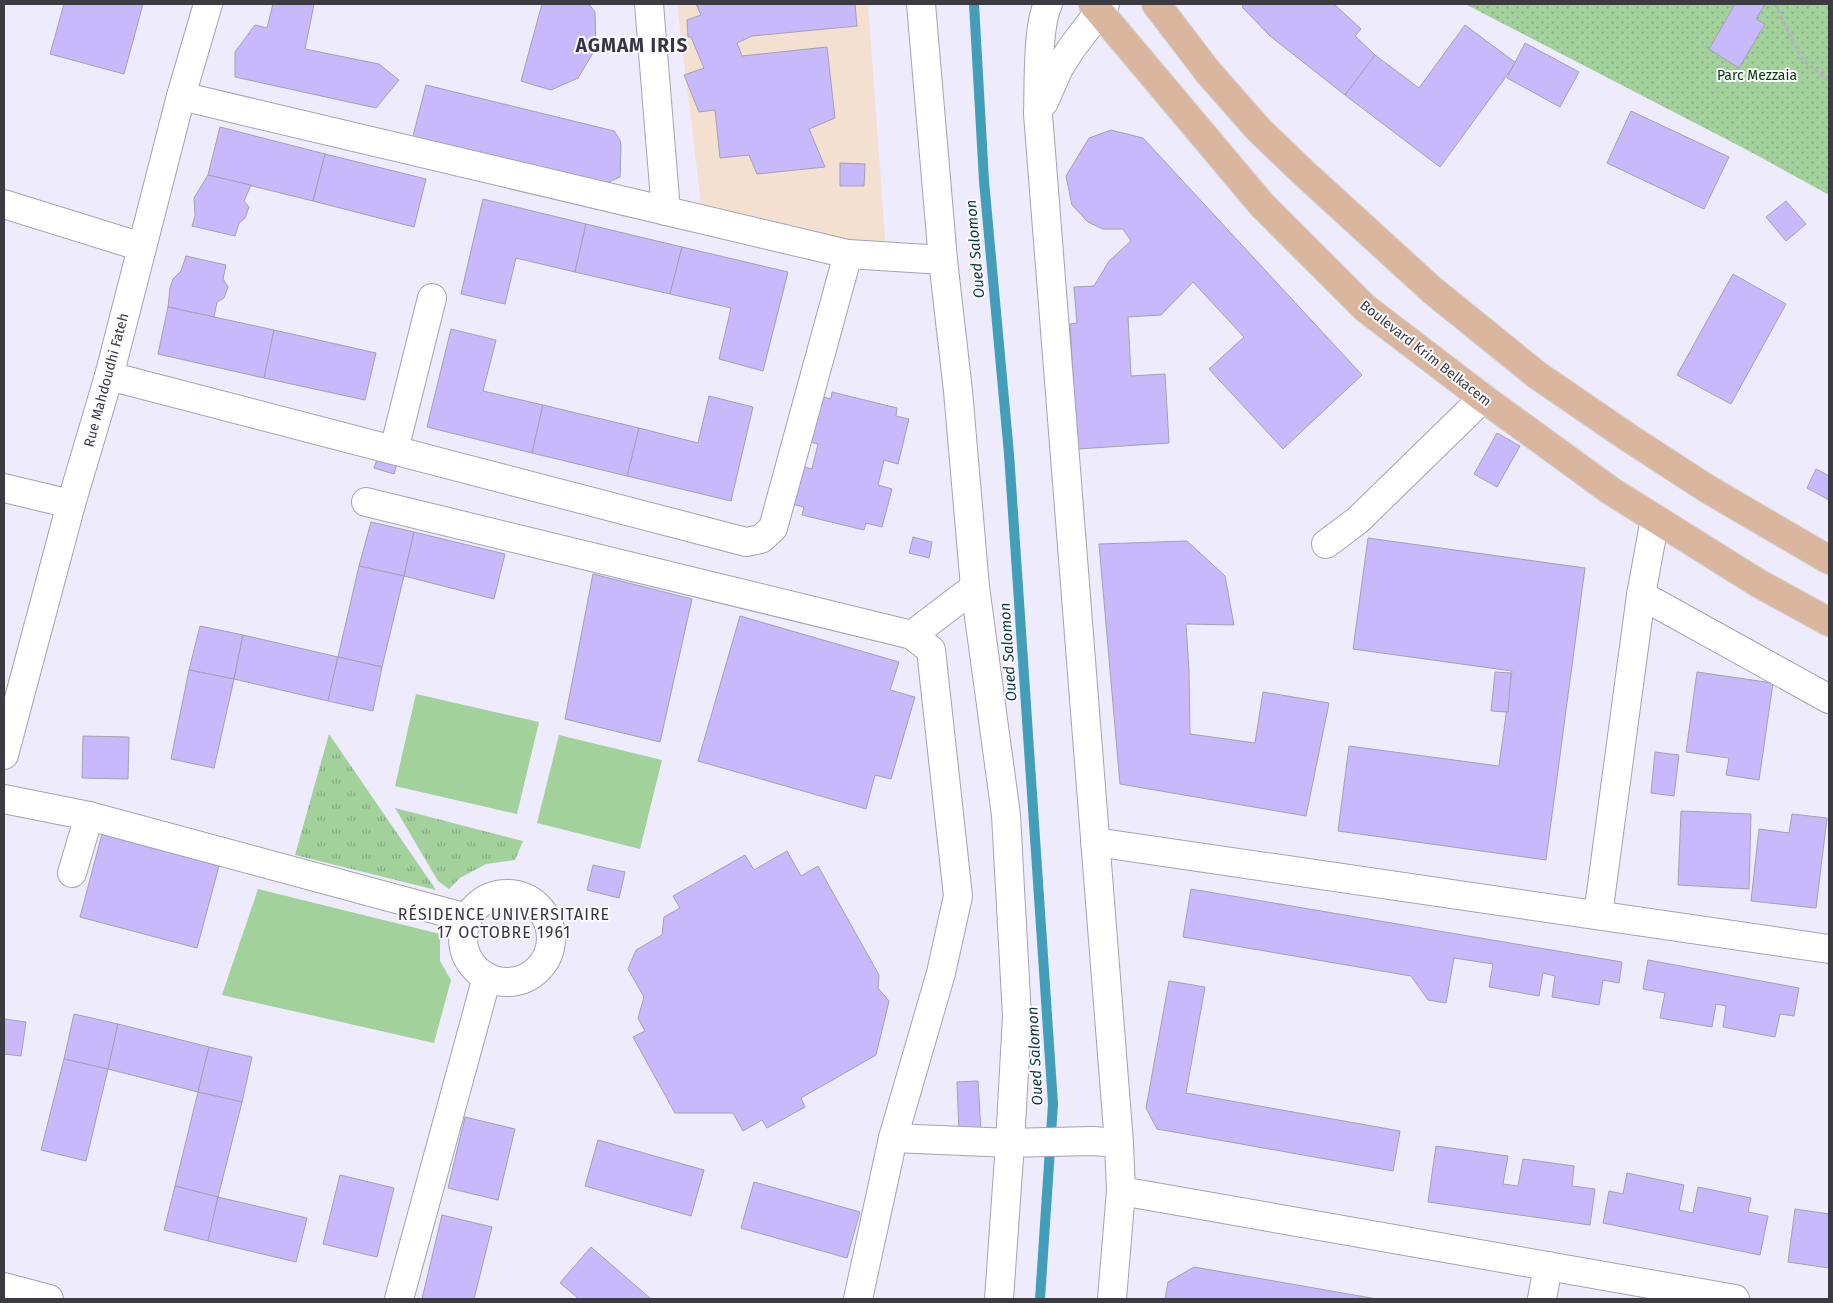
<svg xmlns="http://www.w3.org/2000/svg" width="1833" height="1303" font-family="'Fira Sans',sans-serif">
  <defs>
    <pattern id="grass-tufts" width="24" height="20" patternUnits="userSpaceOnUse" patternTransform="scale(1.25)"><rect width="24" height="20" fill="#a2d19c"/><path d="M3 7l-1-3M5 7V3M7 7l1-3M15 17l-1-3M17 17v-4M19 17l1-3" fill="none" stroke="#85ab81"/></pattern>
    <pattern id="park-dots" width="8" height="8" patternUnits="userSpaceOnUse" patternTransform="scale(1.25)"><rect width="8" height="8" fill="#a2d19c"/><path d="M2 2h.1M6 6h.1" fill="none" stroke="#85ab81" stroke-width="1.8" stroke-linecap="round"/></pattern>
  </defs>
  <rect width="100%" height="100%" fill="#eeebfd"/>
  <polygon fill="#f3e0d0" points="677,4 868,4 886,252 702,211"/>
  <g fill="url(#grass-tufts)">
    <polygon points="329,734 436,890 295,855"/>
    <polygon points="395,808 523,841 515,860 486,864 460,878 449,889 438,881"/>
  </g>
  <polygon fill="url(#park-dots)" points="1465,4 1829,4 1829,195 1749,151"/>
  <g fill="#a2d19c">
    <polygon points="416,694 539,722 517,814 395,786"/>
    <polygon points="559,735 662,760 640,849 537,823"/>
    <polygon points="258,889 440,934 440,961 451,980 434,1043 222,995"/>
  </g>
  <g fill="none" stroke-linecap="round" stroke-linejoin="round">
    <polyline stroke="#439eba" stroke-width="10" points="974,4 984,181 1009,454 1053,1104 1040,1299"/>
  </g>
  <g fill="#c7b9fc" stroke="#a3a1b1">
    <polygon points="64,4 143,4 124,74 50,54"/>
    <polygon points="273,4 314,4 305,49 379,64 399,80 376,108 235,77 235,52 255,25 267,28"/>
    <polygon points="542,4 589,4 595,12 596,48 578,78 551,90 521,81"/>
    <polygon points="696,4 855,4 857,26 752,36 737,43 742,56 827,47 835,118 809,129 825,167 757,174 749,155 720,158 715,110 699,112 684,75 704,68 691,37 688,37 687,20 701,15"/>
    <polygon points="1242,4 1334,4 1361,29 1355,36 1375,55 1345,95 1270,36 1243,8"/>
    <polygon points="1735,4 1765,4 1756,19 1765,24 1739,68 1709,49"/>
    <polygon points="1465,25 1516,63 1440,167 1345,95 1375,55 1419,88"/>
    <polygon points="1525,43 1579,72 1560,107 1507,78"/>
    <polygon points="426,85 614,131 620,140 621,146 620,177 600,186 412,140"/>
    <polygon points="1631,111 1729,157 1704,209 1607,163"/>
    <polygon points="220,127 325,154 313,201 208,175"/>
    <polygon points="1111,130 1143,138 1362,375 1283,449 1209,369 1244,337 1193,282 1161,315 1128,317 1131,376 1165,374 1169,443 1077,449 1070,324 1077,323 1074,287 1094,286 1109,261 1131,241 1123,229 1103,229 1088,222 1072,205 1066,176 1089,138"/>
    <polygon points="325,154 426,179 414,227 313,201"/>
    <polygon points="840,163 865,164 864,186 840,186"/>
    <polygon points="208,175 251,185 244,201 249,207 245,218 239,223 235,236 192,226 195,216 194,198"/>
    <polygon points="483,199 586,224 575,272 516,258 505,304 461,294"/>
    <polygon points="1786,201 1806,224 1786,241 1766,217"/>
    <polygon points="586,224 682,247 670,294 575,272"/>
    <polygon points="682,247 788,272 763,371 719,359 731,308 670,294"/>
    <polygon points="186,256 226,265 223,279 228,287 224,298 217,302 214,317 168,307 170,288 173,279 181,271"/>
    <polygon points="1733,274 1786,304 1731,404 1677,375"/>
    <polygon points="168,307 274,330 264,378 158,354"/>
    <polygon points="451,329 496,340 483,391 543,405 532,453 427,427"/>
    <polygon points="274,330 376,353 365,400 264,378"/>
    <polygon points="832,392 897,408 896,416 909,419 898,464 884,460 878,485 892,489 882,527 866,523 864,530 802,515 804,507 788,503 797,465 812,469 818,444 803,440 815,395 831,399"/>
    <polygon points="709,396 753,407 731,501 627,476 639,428 698,443"/>
    <polygon points="543,405 639,428 627,476 532,453"/>
    <polygon points="1497,433 1520,446 1497,487 1474,474"/>
    <polygon points="379,454 398,460 394,474 374,468"/>
    <polygon points="1816,469 1829,476 1829,500 1807,488"/>
    <polygon points="371,522 414,532 404,576 359,566"/>
    <polygon points="414,532 505,554 494,599 404,576"/>
    <polygon points="913,537 932,542 929,558 909,553"/>
    <polygon points="1368,538 1585,568 1546,860 1338,831 1349,746 1499,766 1512,671 1353,649"/>
    <polygon points="1187,541 1225,576 1234,625 1186,624 1189,670 1190,734 1255,743 1263,692 1329,703 1306,816 1120,784 1099,544"/>
    <polygon points="359,566 404,576 382,667 338,657"/>
    <polygon points="593,574 692,599 660,742 565,719"/>
    <polygon points="740,616 899,662 890,690 915,697 891,779 875,775 866,809 698,761"/>
    <polygon points="200,626 243,635 234,679 189,670"/>
    <polygon points="243,635 338,657 328,701 234,679"/>
    <polygon points="338,657 382,667 373,711 328,701"/>
    <polygon points="189,670 234,679 214,768 171,759"/>
    <polygon points="1495,672 1511,673 1508,712 1491,711"/>
    <polygon points="1697,672 1773,683 1759,780 1726,775 1729,758 1686,752"/>
    <polygon points="83,736 129,737 128,779 82,778"/>
    <polygon points="1655,752 1679,755 1674,796 1651,793"/>
    <polygon points="1681,811 1751,814 1749,889 1678,885"/>
    <polygon points="1792,814 1827,818 1816,908 1751,901 1759,829 1789,833"/>
    <polygon points="102,834 219,866 197,948 80,917"/>
    <polygon points="787,851 801,876 818,866 879,975 878,988 889,1001 876,1055 801,1098 805,1107 767,1128 762,1120 743,1131 733,1113 675,1113 633,1037 645,1031 638,1018 644,997 628,969 636,950 662,935 664,917 680,908 673,896 745,855 754,870"/>
    <polygon points="593,865 625,872 619,898 587,890"/>
    <polygon points="1191,889 1622,962 1619,983 1603,980 1599,1005 1552,997 1555,976 1543,973 1539,996 1489,987 1493,964 1454,958 1446,1003 1428,1000 1411,976 1183,937"/>
    <polygon points="1648,960 1799,988 1794,1016 1780,1014 1775,1037 1723,1027 1726,1006 1716,1004 1712,1027 1660,1018 1665,993 1643,989"/>
    <polygon points="1169,981 1205,987 1186,1093 1400,1131 1393,1171 1157,1129 1146,1108"/>
    <polygon points="74,1014 118,1024 108,1069 64,1059"/>
    <polygon points="4,1019 26,1022 21,1056 4,1054"/>
    <polygon points="118,1024 209,1047 198,1092 108,1069"/>
    <polygon points="209,1047 252,1057 242,1102 198,1092"/>
    <polygon points="64,1059 108,1069 86,1161 41,1150"/>
    <polygon points="978,1081 981,1132 959,1134 957,1082"/>
    <polygon points="198,1092 242,1102 218,1197 175,1186"/>
    <polygon points="465,1117 515,1129 498,1200 448,1188"/>
    <polygon points="598,1140 704,1170 691,1216 585,1186"/>
    <polygon points="1436,1146 1508,1156 1503,1184 1518,1186 1523,1159 1574,1166 1572,1186 1595,1189 1590,1225 1428,1202"/>
    <polygon points="1627,1173 1684,1185 1679,1210 1693,1213 1698,1187 1751,1198 1748,1212 1768,1216 1760,1255 1603,1223 1609,1191 1623,1194"/>
    <polygon points="340,1175 394,1188 377,1257 323,1244"/>
    <polygon points="754,1182 860,1212 847,1258 741,1228"/>
    <polygon points="175,1186 218,1197 208,1241 164,1230"/>
    <polygon points="218,1197 307,1218 296,1262 208,1241"/>
    <polygon points="1795,1209 1829,1214 1829,1268 1788,1262"/>
    <polygon points="442,1215 492,1227 474,1299 422,1299"/>
    <polygon points="591,1247 651,1299 579,1299 560,1283"/>
    <polygon points="1194,1267 1377,1299 1165,1299 1168,1282"/>
  </g>
  <g fill="none" stroke-linecap="round" stroke-linejoin="round">
    <defs>
      <g id="minor">
        <polyline points="649,4 666,211"/>
        <polyline points="921,4 943,260 958,391 975,587 1006,815 1017,1017 1010,1143 999,1299"/>
        <path d="M1048 4C1037 27 1039 86 1038 114L1119 1143 1121 1191 1112 1299"/>
        <polyline points="181,96 848,254 943,260"/>
        <polyline points="1044,102 1059,68 1071,49 1105,4"/>
        <polyline points="4,204 142,247"/>
        <polyline points="109,376 746,542 761,539 773,528 848,254"/>
        <polyline points="394,450 432,298"/>
        <polyline points="4,488 71,504"/>
        <polyline points="366,502 912,635 931,650 958,896 941,973 893,1138 858,1299"/>
        <polyline points="1326,544 1358,520 1483,398"/>
        <polyline points="1641,595 1829,699"/>
        <polyline points="912,635 975,587"/>
        <polyline points="4,755 71,504 109,376 181,96 208,4"/>
        <polyline points="4,799 89,816"/>
        <polyline points="1095,842 1829,949"/>
        <polyline points="72,873 89,816 467,918"/>
        <circle cx="507" cy="938" r="44"/>
        <polyline points="1598,915 1641,595 1655,519"/>
        <polyline points="893,1138 1010,1143 1093,1141 1119,1143"/>
        <polyline points="1121,1191 1735,1299"/>
        <polyline points="4,1287 49,1299"/>
        <polyline points="399,1299 487,977"/>
        <polyline points="1542,1299 1548,1266"/>
      </g>
      <g id="major">
        <polyline points="1093,4 1262,205 1365,308 1483,398 1611,491 1758,583 1829,622"/>
        <polyline points="1156,4 1208,72 1259,130 1305,174 1432,290 1537,375 1629,438 1706,488 1829,560"/>
      </g>
    </defs>
    <use href="#minor" stroke="#a4a2b2" stroke-width="30"/>
    <use href="#major" stroke="#d4d4d5" stroke-width="30"/>
    <polyline stroke="#b4b2c0" stroke-width="3" stroke-dasharray="4 2.5" stroke-linecap="butt" points="1775,4 1801,58 1829,81"/>
    <use href="#minor" stroke="#fff" stroke-width="28"/>
    <use href="#major" stroke="#dab69e" stroke-width="28"/>
  </g>
  <g text-anchor="middle" stroke-width="4" stroke-linejoin="round" paint-order="stroke">
    <g font-size="14" fill="#003700" stroke="#fbfafe">
      <text x="1757" y="80">Parc Mezzaia</text>
    </g>
    <g font-size="14" fill="#3c3b41" stroke="#fbfafe">
      <text transform="translate(1426 353) rotate(38)" y="5">Boulevard Krim Belkacem</text>
      <text transform="translate(106 380) rotate(-75)" y="5">Rue Mahdoudhi Fateh</text>
    </g>
    <g font-size="15" font-style="italic" fill="#0b3642" stroke="#fbfafe">
      <text transform="translate(975 249) rotate(-95)" y="5">Oued Salomon</text>
      <text transform="translate(1008 652) rotate(-94)" y="5">Oued Salomon</text>
      <text transform="translate(1035 1056) rotate(-93)" y="5">Oued Salomon</text>
    </g>
    <g font-size="16" letter-spacing="1" fill="#383543" stroke="#fbfafe">
      <text x="504" y="920">RÉSIDENCE UNIVERSITAIRE<tspan x="504" dy="18">17 OCTOBRE 1961</tspan></text>
    </g>
    <g font-size="19" font-weight="bold" letter-spacing="1" fill="#383543" stroke="#fbfafe">
      <text x="632" y="52">AGMAM IRIS</text>
    </g>
  </g>
  <rect width="1833" height="1303" fill="none" stroke="#3c3b41" stroke-width="10"/>
</svg>
